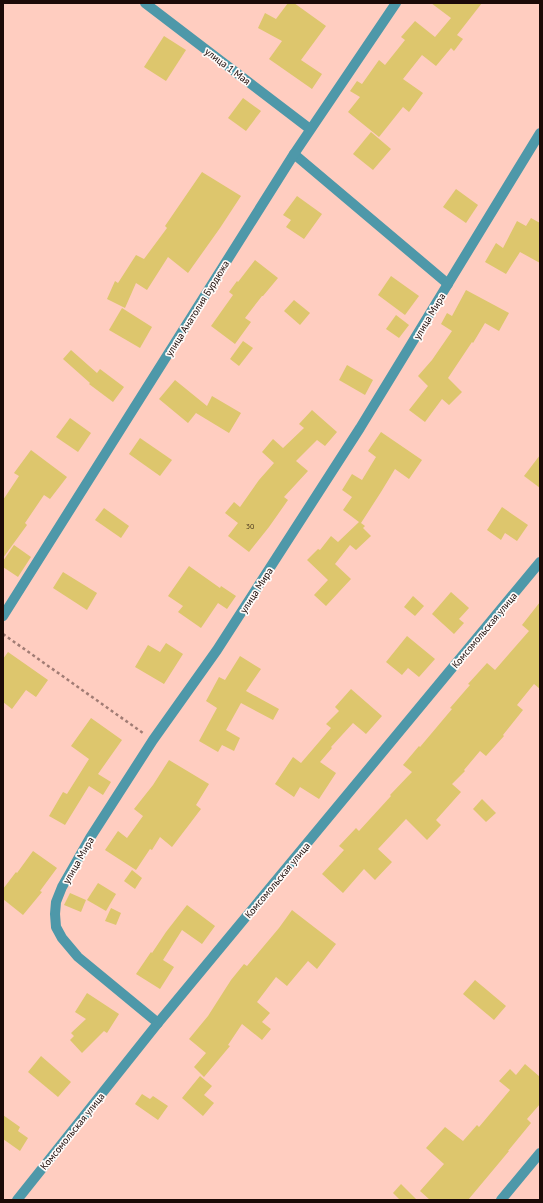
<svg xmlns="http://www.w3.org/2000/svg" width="543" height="1203" font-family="'PT Sans',sans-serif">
  <rect width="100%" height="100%" fill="#ffcdc0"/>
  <g fill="#ddc66d">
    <polygon points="288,3 294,3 326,26 301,60 322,74 312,89 269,59 282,41 258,28 265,13 276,19"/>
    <polygon points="431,3 482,3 457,35 463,39 454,51 451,48 436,66 422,55 403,79 423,93 409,112 403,107 379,137 348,112 360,97 350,91 357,81 362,84 379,60 385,65 405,40 401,37 415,21 435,37 451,18"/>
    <polygon points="164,36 186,50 166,81 144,67"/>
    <polygon points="243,98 261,111 246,131 228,118"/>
    <polygon points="371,132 391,149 373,170 353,154"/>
    <polygon points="202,172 241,196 220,228 188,273 168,257 147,290 136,283 125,308 107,299 115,281 118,283 136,255 144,259 167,228 165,226"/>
    <polygon points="456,189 478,205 466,223 443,207"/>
    <polygon points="297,196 322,214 304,239 286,227 291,220 283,215"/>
    <polygon points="531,218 540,223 540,263 520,252 506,274 485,262 496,243 503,248 517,221 526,226"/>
    <polygon points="255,260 278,278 263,296 262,296 245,318 251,322 235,344 211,326 233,295 229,292 237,281 238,282"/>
    <polygon points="391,276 419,296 405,315 378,295"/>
    <polygon points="466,290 509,313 499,331 485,323 473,343 472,342 448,378 462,392 449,405 442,399 425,422 409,410 428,386 418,376 432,360 452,331 441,324 447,313 452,316"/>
    <polygon points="294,300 310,313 300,325 284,311"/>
    <polygon points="122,308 152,327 140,348 109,330"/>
    <polygon points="396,315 409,325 399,338 386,329"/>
    <polygon points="243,341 253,348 239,366 230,359"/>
    <polygon points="71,350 97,373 100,369 124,387 113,402 89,384 90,383 63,359"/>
    <polygon points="347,365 373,380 365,395 339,380"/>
    <polygon points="175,380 207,406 212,396 241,413 229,433 196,413 188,423 159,399"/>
    <polygon points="312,410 337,432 325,446 317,440 296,461 308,471 284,497 288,500 269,527 249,552 228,536 238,523 225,513 234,502 240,507 259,480 274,463 262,452 273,439 283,448 304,428 299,424"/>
    <polygon points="70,418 91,433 78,452 56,437"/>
    <polygon points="381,432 422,460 409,479 395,469 381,492 361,523 365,526 363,528 371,536 356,550 350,545 335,564 351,579 326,606 314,595 328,580 307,560 318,549 320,550 331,536 338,542 359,522 343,510 352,497 342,490 352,474 362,480 376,457 368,451"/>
    <polygon points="140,438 172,460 160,476 129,454"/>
    <polygon points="31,450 67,477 50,499 44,495 25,523 27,525 3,558 3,500 19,476 14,473"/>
    <polygon points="540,455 540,488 524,476"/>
    <polygon points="502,507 528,525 517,541 505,533 501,540 487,530"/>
    <polygon points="104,508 129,526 121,538 95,520"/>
    <polygon points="14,545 31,557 18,577 3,567 3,561"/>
    <polygon points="189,566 220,588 221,586 236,596 227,609 218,603 201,628 178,612 183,606 168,596"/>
    <polygon points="63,572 97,593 87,610 53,588"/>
    <polygon points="451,592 469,608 459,619 464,623 454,634 432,614"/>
    <polygon points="413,596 424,606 415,616 404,607"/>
    <polygon points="540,602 540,689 534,684 517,705 523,710 503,735 504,736 486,756 480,751 464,770 465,771 452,784 461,792 436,820 441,825 427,840 406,819 378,849 392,862 375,880 364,869 343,893 322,874 344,850 339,846 356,828 359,831 391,796 390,795 412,772 403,765 419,746 420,747 452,709 450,708 470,685 468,684 487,663 495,670 529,631 522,625"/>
    <polygon points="407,636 435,659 419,677 408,668 402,675 386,662"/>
    <polygon points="166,643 183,654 164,684 135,667 148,645 160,652"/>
    <polygon points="8,652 48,680 36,697 26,690 12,709 3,702 3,659"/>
    <polygon points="240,656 261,669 246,691 279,709 273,720 241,703 226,730 240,738 234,751 222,745 218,752 199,741 217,708 206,701 219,677 225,680"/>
    <polygon points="351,689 382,716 366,734 353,723 331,747 332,748 320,762 336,773 319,799 300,787 294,797 275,784 293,757 301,763 331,728 326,724 339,711 335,707"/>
    <polygon points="91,718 122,740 98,774 111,782 103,795 89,786 65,825 49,816 63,792 67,794 89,759 71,746"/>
    <polygon points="169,760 209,784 196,805 201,809 172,847 160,837 152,850 150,849 136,870 105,850 118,831 127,838 143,816 134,809 153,785"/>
    <polygon points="482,799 496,813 486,822 473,809"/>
    <polygon points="33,851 57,868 40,891 42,892 23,915 3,899 3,889 16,872 17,873"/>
    <polygon points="132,870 142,878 135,889 124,881"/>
    <polygon points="98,883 116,894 106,911 87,900"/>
    <polygon points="70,893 86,900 81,912 64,905"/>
    <polygon points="187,905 215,926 202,944 182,930 163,960 174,967 160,989 136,974 151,952 152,953 166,932"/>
    <polygon points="111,908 121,913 116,925 105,921"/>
    <polygon points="292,910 336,944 317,969 308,961 287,986 276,977 257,1002 270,1013 262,1022 271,1029 262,1040 242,1024 228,1045 230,1046 204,1077 194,1067 206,1053 189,1039 208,1016 231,980 244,964 247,966 279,928"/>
    <polygon points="475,980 506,1006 494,1020 463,994"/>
    <polygon points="87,993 119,1014 107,1033 104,1031 82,1053 70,1040 74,1036 71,1033 86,1019 75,1012"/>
    <polygon points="41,1056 71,1082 58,1097 28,1072"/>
    <polygon points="525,1064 540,1077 540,1104 527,1119 531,1123 508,1151 509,1151 468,1200 430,1200 420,1191 444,1164 426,1148 445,1127 463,1141 477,1125 479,1127 510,1090 499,1081 510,1069 516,1075"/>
    <polygon points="200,1076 212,1086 204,1095 214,1103 203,1116 182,1098"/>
    <polygon points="142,1094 150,1099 153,1096 168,1106 158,1120 135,1104"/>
    <polygon points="3,1115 20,1127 18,1131 28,1138 20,1151 3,1139"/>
    <polygon points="401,1184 417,1200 400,1200 393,1193"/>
  </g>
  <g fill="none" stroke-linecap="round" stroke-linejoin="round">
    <polyline stroke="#a17c74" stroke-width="2.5" stroke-dasharray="3 3" stroke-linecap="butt" points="3,634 143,733"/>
    <g stroke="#4e98a9" stroke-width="10">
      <polyline points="145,3 310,129"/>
      <polyline points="294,154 448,284"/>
      <polyline points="3,616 294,154 396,3"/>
      <polyline points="158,1023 78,957 62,938 56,927 55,914 56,902 62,887 90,838 153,740 217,650 360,428 540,133"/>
      <polyline points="17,1200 158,1023 540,562"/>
      <polyline points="501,1200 540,1153"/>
    </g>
  </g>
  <g text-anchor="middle" stroke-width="3.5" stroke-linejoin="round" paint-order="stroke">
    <g font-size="8" fill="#4c3920">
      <text x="250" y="529">30</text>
    </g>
    <g font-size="10" fill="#1b0a07" stroke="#fffaf8">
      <text transform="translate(228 66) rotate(37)" y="4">улица 1 Мая</text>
      <text transform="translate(197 308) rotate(-58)" y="4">улица Анатолия Бурдюжа</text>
      <text transform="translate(429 316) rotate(-59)" y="4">улица Мира</text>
      <text transform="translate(256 590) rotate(-57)" y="4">улица Мира</text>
      <text transform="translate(484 630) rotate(-50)" y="4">Комсомольская улица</text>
      <text transform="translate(78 860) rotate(-60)" y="4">улица Мира</text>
      <text transform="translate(277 880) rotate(-50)" y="4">Комсомольская улица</text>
      <text transform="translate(72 1131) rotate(-51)" y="4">Комсомольская улица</text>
    </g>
  </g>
  <rect width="543" height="1203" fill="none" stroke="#1b0a07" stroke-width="8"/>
</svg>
